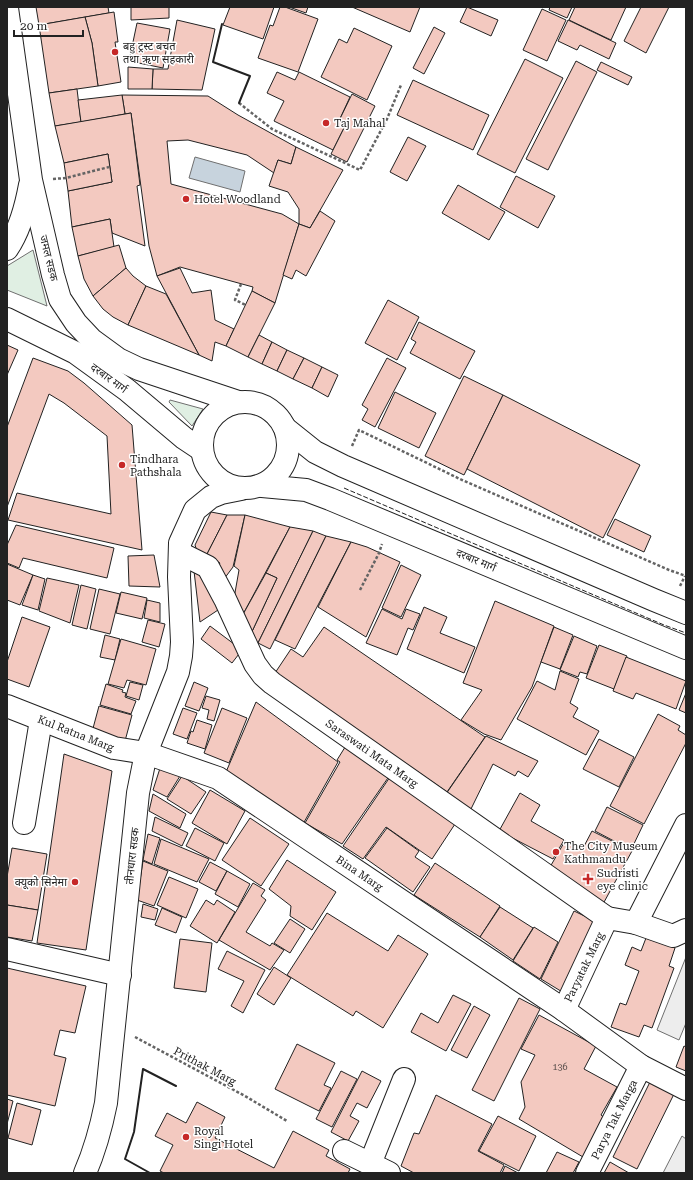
<svg xmlns="http://www.w3.org/2000/svg" width="693" height="1180" font-family="'Roboto Serif','Noto Sans Devanagari',serif">
  <rect width="100%" height="100%" fill="#fff"/>
  <g fill="#e0efe3" stroke="#6f6f6f">
    <polygon points="33,250 47,306 7,290 7,266"/>
    <polygon points="170,400 203,409 192,426 169,402"/>
  </g>
  <g fill="#ededed" stroke="#6f6f6f">
    <polygon points="686,957 686,1023 679,1040 657,1030"/>
    <polygon points="682,1136 686,1139 686,1173 663,1173"/>
  </g>
  <polygon fill="#c7d3dd" stroke="#6f6f6f" points="195,157 245,171 240,192 189,178"/>
  <g fill="#f3c9c0" stroke="#222">
    <polygon points="36,7 108,7 109,13 39,25"/>
    <polygon points="131,7 169,7 169,18 131,20"/>
    <polygon points="230,7 274,7 263,39 223,25"/>
    <polygon points="280,7 285,7 318,19 298,72 258,58 270,25 273,26"/>
    <polygon points="289,7 308,7 306,13"/>
    <polygon points="352,7 420,7 410,32"/>
    <polygon points="467,7 498,20 491,36 460,22"/>
    <polygon points="550,7 572,7 567,18 549,10"/>
    <polygon points="575,7 626,7 611,40 569,20"/>
    <polygon points="641,7 669,7 646,53 624,41"/>
    <polygon points="542,9 566,20 547,61 523,50"/>
    <polygon points="114,12 118,42 115,42 121,82 98,86 92,43 85,17"/>
    <polygon points="85,17 92,43 98,86 49,93 39,25"/>
    <polygon points="177,20 215,29 202,90 152,89 153,69 168,69"/>
    <polygon points="568,20 616,43 609,59 580,45 577,50 558,41"/>
    <polygon points="137,23 170,29 163,68 129,61"/>
    <polygon points="434,27 445,33 424,74 413,68"/>
    <polygon points="354,28 392,46 367,100 321,77 339,39 347,43"/>
    <polygon points="525,59 563,78 515,173 477,154"/>
    <polygon points="576,61 597,72 548,170 526,159"/>
    <polygon points="601,62 632,77 628,85 597,70"/>
    <polygon points="128,67 153,69 152,89 128,89"/>
    <polygon points="277,72 295,80 299,72 350,97 337,125 344,128 333,150 274,121 284,101 267,93"/>
    <polygon points="413,80 489,115 473,150 397,115"/>
    <polygon points="77,89 81,122 55,126 49,93"/>
    <polygon points="352,94 375,106 347,162 331,154 344,128 337,125"/>
    <polygon points="122,95 208,96 238,115 296,147 291,164 278,160 274,173 247,155 188,140 167,141 171,184 282,214 299,224 275,303 252,291 253,287 180,267 157,276 149,246 131,113 125,114"/>
    <polygon points="122,95 125,114 81,122 78,100"/>
    <polygon points="131,113 140,185 137,186 145,246 112,233 110,219 72,227 68,191 112,182 108,154 64,163 55,126"/>
    <polygon points="408,137 426,146 407,181 390,172"/>
    <polygon points="296,147 343,170 310,228 299,224 299,209 288,192 269,186 278,160 291,164"/>
    <polygon points="108,154 112,182 68,191 64,163"/>
    <polygon points="516,176 555,196 538,228 500,207"/>
    <polygon points="458,185 505,212 489,240 442,213"/>
    <polygon points="320,211 335,221 306,276 296,270 292,279 283,275 299,224 310,228"/>
    <polygon points="110,219 114,247 78,256 72,227"/>
    <polygon points="119,245 126,268 93,296 84,279 78,256"/>
    <polygon points="126,268 133,276 146,286 128,325 113,317 103,309 93,296"/>
    <polygon points="180,268 192,293 211,290 215,320 234,329 226,346 215,342 212,361 199,355 157,276"/>
    <polygon points="146,286 166,294 199,355 128,325"/>
    <polygon points="252,291 275,303 248,357 226,346"/>
    <polygon points="388,300 419,317 397,360 365,343"/>
    <polygon points="419,322 475,351 460,379 410,353 416,342 411,339"/>
    <polygon points="259,335 272,342 262,364 248,357"/>
    <polygon points="272,342 287,350 277,371 262,364"/>
    <polygon points="7,345 18,350 7,375"/>
    <polygon points="287,350 304,358 293,379 277,371"/>
    <polygon points="33,358 68,371 84,383 132,425 142,550 8,520 17,493 111,514 107,436 64,403 49,394 7,507 7,427"/>
    <polygon points="304,358 322,367 312,388 293,379"/>
    <polygon points="387,358 406,368 375,427 362,420 368,409 362,405"/>
    <polygon points="322,367 338,375 328,397 312,388"/>
    <polygon points="464,376 503,395 464,475 425,456"/>
    <polygon points="395,392 436,413 419,448 378,428"/>
    <polygon points="503,395 640,465 603,538 467,469"/>
    <polygon points="211,512 227,515 206,556 199,557 195,545"/>
    <polygon points="227,515 245,515 233,567 221,583 213,573 220,563 206,556"/>
    <polygon points="245,515 290,527 241,618 233,604 239,570 234,566"/>
    <polygon points="615,519 651,536 644,552 607,535"/>
    <polygon points="16,525 114,548 107,578 23,558 19,568 7,563 7,545"/>
    <polygon points="290,527 313,531 258,643 249,638 277,578 266,573"/>
    <polygon points="313,531 326,536 270,649 258,643"/>
    <polygon points="326,536 351,542 295,649 275,640"/>
    <polygon points="351,542 367,547 400,562 366,637 318,607"/>
    <polygon points="154,555 160,587 129,586 128,556"/>
    <polygon points="7,564 33,575 20,605 7,600"/>
    <polygon points="401,565 421,575 401,617 382,608"/>
    <polygon points="204,568 224,606 200,622 194,571"/>
    <polygon points="266,573 277,578 249,638 241,618"/>
    <polygon points="33,575 45,579 38,610 22,605"/>
    <polygon points="47,578 79,585 70,623 39,611"/>
    <polygon points="81,585 96,589 87,629 72,625"/>
    <polygon points="99,589 120,594 110,634 90,629"/>
    <polygon points="121,592 147,598 142,619 116,613"/>
    <polygon points="147,600 160,603 160,622 144,618"/>
    <polygon points="495,601 554,626 532,687 501,740 484,734 461,720 482,690 463,683"/>
    <polygon points="424,607 447,617 440,633 475,647 464,673 407,649"/>
    <polygon points="382,609 402,619 406,609 420,614 413,630 408,628 397,655 366,643"/>
    <polygon points="22,617 50,627 29,687 7,679 7,662"/>
    <polygon points="148,620 165,624 159,647 142,642"/>
    <polygon points="210,626 242,650 232,663 201,639"/>
    <polygon points="324,627 485,737 447,792 275,673 291,649 303,657"/>
    <polygon points="554,627 573,635 560,669 541,662"/>
    <polygon points="105,635 120,639 115,660 100,657"/>
    <polygon points="574,636 597,646 587,674 580,672 578,677 560,670"/>
    <polygon points="121,639 156,649 146,685 127,680 124,688 108,684"/>
    <polygon points="599,645 627,656 614,689 586,678"/>
    <polygon points="626,657 686,681 676,709 636,693 633,699 613,691"/>
    <polygon points="560,671 579,679 570,703 578,708 573,717 599,731 586,755 517,719 537,681 555,690"/>
    <polygon points="130,682 143,685 139,700 126,696"/>
    <polygon points="194,682 208,688 199,711 185,706"/>
    <polygon points="106,684 123,690 122,692 126,693 125,697 136,701 131,714 100,705"/>
    <polygon points="686,693 686,713 679,710"/>
    <polygon points="206,696 220,700 214,721 207,719 209,710 202,708"/>
    <polygon points="256,702 338,762 303,824 226,772"/>
    <polygon points="99,706 132,715 125,741 92,732"/>
    <polygon points="183,708 197,713 187,739 173,734"/>
    <polygon points="222,708 247,718 229,763 204,753"/>
    <polygon points="658,714 680,726 678,730 686,735 686,743 644,824 610,806"/>
    <polygon points="197,720 212,725 205,749 187,743 191,731 193,732"/>
    <polygon points="486,736 538,761 528,777 518,771 515,776 493,764 470,811 446,794"/>
    <polygon points="599,739 634,757 619,787 583,769"/>
    <polygon points="347,744 390,775 342,844 305,823 340,762 337,760"/>
    <polygon points="64,754 112,771 86,950 37,943"/>
    <polygon points="162,762 180,776 167,797 153,790"/>
    <polygon points="182,776 206,792 191,814 167,799"/>
    <polygon points="390,777 455,824 432,859 386,827 363,859 343,846"/>
    <polygon points="210,790 245,811 227,844 192,823"/>
    <polygon points="520,793 540,805 531,821 564,840 553,859 499,831"/>
    <polygon points="153,794 186,814 180,828 149,811"/>
    <polygon points="607,807 643,825 631,850 595,831"/>
    <polygon points="155,817 188,833 182,846 152,831"/>
    <polygon points="250,818 289,844 261,886 222,860"/>
    <polygon points="195,828 224,843 215,861 186,846"/>
    <polygon points="387,828 419,851 415,857 430,867 413,892 365,858"/>
    <polygon points="592,831 632,851 603,904 550,867 565,841 582,850"/>
    <polygon points="148,834 160,838 152,864 143,860"/>
    <polygon points="161,839 209,859 197,882 154,864"/>
    <polygon points="12,848 47,854 38,910 7,905 7,877"/>
    <polygon points="287,860 336,892 312,930 290,916 291,906 269,889"/>
    <polygon points="143,861 168,871 154,906 137,900"/>
    <polygon points="210,862 227,871 216,891 199,882"/>
    <polygon points="435,863 500,906 480,937 414,895"/>
    <polygon points="227,871 250,884 238,907 215,894"/>
    <polygon points="169,877 198,889 186,918 157,905"/>
    <polygon points="253,883 265,890 261,896 266,900 246,932 270,946 272,943 284,950 270,970 219,940"/>
    <polygon points="206,900 214,905 217,900 235,912 217,943 190,926"/>
    <polygon points="143,904 158,909 155,920 141,917"/>
    <polygon points="7,905 38,910 32,941 7,937"/>
    <polygon points="500,907 533,928 513,960 480,937"/>
    <polygon points="162,908 182,917 176,933 155,925"/>
    <polygon points="574,911 597,922 564,993 541,979"/>
    <polygon points="327,913 388,951 398,935 428,954 383,1028 356,1011 353,1016 287,975"/>
    <polygon points="290,919 305,929 290,953 274,943"/>
    <polygon points="534,927 558,942 540,979 513,961"/>
    <polygon points="646,938 675,948 669,966 674,968 652,1028 644,1025 639,1037 611,1027 620,1003 626,1005 639,971 625,965 632,947 641,951"/>
    <polygon points="180,939 212,943 206,992 174,988"/>
    <polygon points="227,951 265,970 243,1013 231,1006 244,981 218,969"/>
    <polygon points="274,967 291,978 274,1005 257,994"/>
    <polygon points="7,968 86,986 75,1033 60,1030 54,1055 66,1058 55,1106 7,1095"/>
    <polygon points="453,995 471,1004 446,1051 411,1032 421,1013 438,1023"/>
    <polygon points="519,998 540,1009 494,1101 472,1090"/>
    <polygon points="474,1006 490,1015 467,1058 451,1050"/>
    <polygon points="539,1015 596,1046 584,1069 617,1087 601,1115 605,1118 583,1157 519,1119 525,1107 521,1082 535,1055 521,1049"/>
    <polygon points="297,1044 335,1063 324,1085 331,1088 319,1111 275,1089"/>
    <polygon points="684,1046 686,1047 686,1071 676,1067"/>
    <polygon points="341,1071 357,1079 332,1127 316,1119"/>
    <polygon points="362,1071 381,1081 367,1108 357,1103 350,1116 359,1121 348,1141 331,1132"/>
    <polygon points="650,1082 674,1094 637,1169 613,1157"/>
    <polygon points="436,1095 492,1124 478,1151 504,1165 500,1173 414,1173 401,1166 414,1133 419,1134"/>
    <polygon points="7,1099 13,1101 7,1124"/>
    <polygon points="197,1102 225,1117 215,1138 274,1168 293,1131 329,1150 326,1156 350,1169 348,1173 164,1173 160,1171 173,1145 155,1136 167,1113 186,1123"/>
    <polygon points="17,1103 41,1110 32,1145 8,1138"/>
    <polygon points="498,1116 536,1136 519,1171 479,1151"/>
    <polygon points="557,1152 579,1162 573,1173 546,1173"/>
    <polygon points="610,1162 629,1173 604,1173"/>
    <polygon points="505,1166 518,1173 502,1173"/>
  </g>
  <g fill="none" stroke-linecap="round" stroke-linejoin="round">
    <defs>
      <g id="minor">
        <path id="s1" d="M180 553 208 567 225 599 255 664 263 675 272 683 607 918"/>
        <path id="s2" d="M7 706 114 748 146 753 218 778 564 1010"/>
        <polyline points="24,823 41,720"/>
        <polyline points="686,825 636,923 607,918 564,1010 641,1066 686,1089"/>
        <polyline points="636,923 673,936 686,930"/>
        <polyline points="7,949 120,975"/>
        <polyline points="344,1151 389,1173"/>
        <polyline points="370,1164 404,1079"/>
        <path id="s3" d="M587 1173 641 1066"/>
      </g>
      <g id="major">
        <polyline points="7,8 31,180 53,275 60,299 76,323 92,340 118,359 139,369 238,402"/>
        <path d="M7 249C20 230 26 207 30 185"/>
        <polyline points="7,319 76,353 127,390 184,438 202,450"/>
        <circle cx="245" cy="445" r="43"/>
        <polyline points="285,428 315,452 343,466 654,600 686,613"/>
        <polyline points="262,486 306,490 330,499 686,648"/>
        <path d="M85 1173C95 1150 101 1128 106 1103L138 793 146 753 178 672 181 656 182 642 179 577 180 543 195 510 211 497 221 493 241 489"/>
      </g>
    </defs>
    <use href="#minor" stroke="#222" stroke-width="24"/>
    <use href="#major" stroke="#222" stroke-width="24"/>
    <g stroke="#646464" stroke-width="2.5" stroke-dasharray="3 2" stroke-linecap="butt">
      <polyline points="239,103 272,129 360,170 387,119 401,85"/>
      <polyline points="53,179 66,178 109,167"/>
      <polyline points="241,284 235,300 246,305"/>
      <polyline points="352,446 359,430 462,480 669,570 686,576"/>
      <polyline points="680,586 685,576"/>
      <polyline points="360,590 379,553 382,544"/>
      <polyline points="135,1037 245,1096 287,1121"/>
    </g>
    <use href="#minor" stroke="#fff" stroke-width="22"/>
    <use href="#major" stroke="#fff" stroke-width="22"/>
    <polyline stroke="#222" stroke-width="1" stroke-dasharray="5 2" stroke-linecap="butt" points="344,488 664,625 686,633"/>
    <g stroke="#222" stroke-width="2">
      <polyline points="222,24 213,62 250,76 239,103"/>
      <polyline points="150,1173 125,1159 134,1132 143,1069 176,1086"/>
    </g>
  </g>
  <g fill="#c62828" stroke="#fff" stroke-width="1.5">
    <circle cx="115" cy="52" r="4"/>
    <circle cx="326" cy="123" r="4"/>
    <circle cx="186" cy="199" r="4"/>
    <circle cx="122" cy="465" r="4"/>
    <circle cx="556" cy="852" r="4"/>
    <path d="M586 873h4v4h4v4h-4v4h-4v-4h-4v-4h4z"/>
    <circle cx="75" cy="882" r="4"/>
    <circle cx="186" cy="1137" r="4"/>
  </g>
  <g text-anchor="middle" stroke-width="3" stroke-linejoin="round" paint-order="stroke">
    <g font-size="9" fill="#564c4a">
      <text x="560" y="1070">136</text>
    </g>
    <g font-size="11" fill="#222" stroke="#fff" text-anchor="start">
      <text x="123" y="50">बहु ट्रस्ट बचत<tspan x="123" dy="13">तथा ऋण सहकारी</tspan></text>
      <text x="334" y="127">Taj Mahal</text>
      <text x="194" y="203">Hotel Woodland</text>
      <text x="130" y="463">Tindhara<tspan x="130" dy="13">Pathshala</tspan></text>
      <text x="564" y="850">The City Museum<tspan x="564" dy="13">Kathmandu</tspan></text>
      <text x="597" y="877">Sudristi<tspan x="597" dy="13">eye clinic</tspan></text>
      <text x="67" y="886" text-anchor="end">क्यूको सिनेमा</text>
      <text x="194" y="1135">Royal<tspan x="194" dy="13">Singi Hotel</tspan></text>
    </g>
    <g font-size="11" fill="#222" stroke="#fff">
      <text transform="translate(49 258) rotate(76)" y="4">जमल सडक</text>
      <text transform="translate(109 378) rotate(36)" y="4">दरबार मार्ग</text>
      <text transform="translate(476 560) rotate(23)" y="4">दरबार मार्ग</text>
      <text dy="4" stroke="none"><textPath href="#s2" startOffset="74">Kul Ratna Marg</textPath></text>
      <text dy="4" stroke="none"><textPath href="#s1" startOffset="287">Saraswati Mata Marg</textPath></text>
      <text transform="translate(132 856) rotate(-84)" y="4">तीनधारा सडक</text>
      <text dy="4" stroke="none"><textPath href="#s2" startOffset="394">Bina Marg</textPath></text>
      <text transform="translate(584 967) rotate(-64)" y="4">Paryatak Marg</text>
      <text transform="translate(205 1066) rotate(28)" y="4">Prithak Marg</text>
      <text dy="4" stroke="none"><textPath href="#s3" startOffset="60">Parya Tak Marga</textPath></text>
    </g>
  </g>
  <rect width="693" height="1180" fill="none" stroke="#222222" stroke-width="16"/>
  <path d="M14 30v6h69v-6" fill="none" stroke="#222222" stroke-width="2"/>
  <text x="20" y="30" font-size="12" fill="#222222" stroke="#ffffff" stroke-width="3" paint-order="stroke">20 m</text>
</svg>
